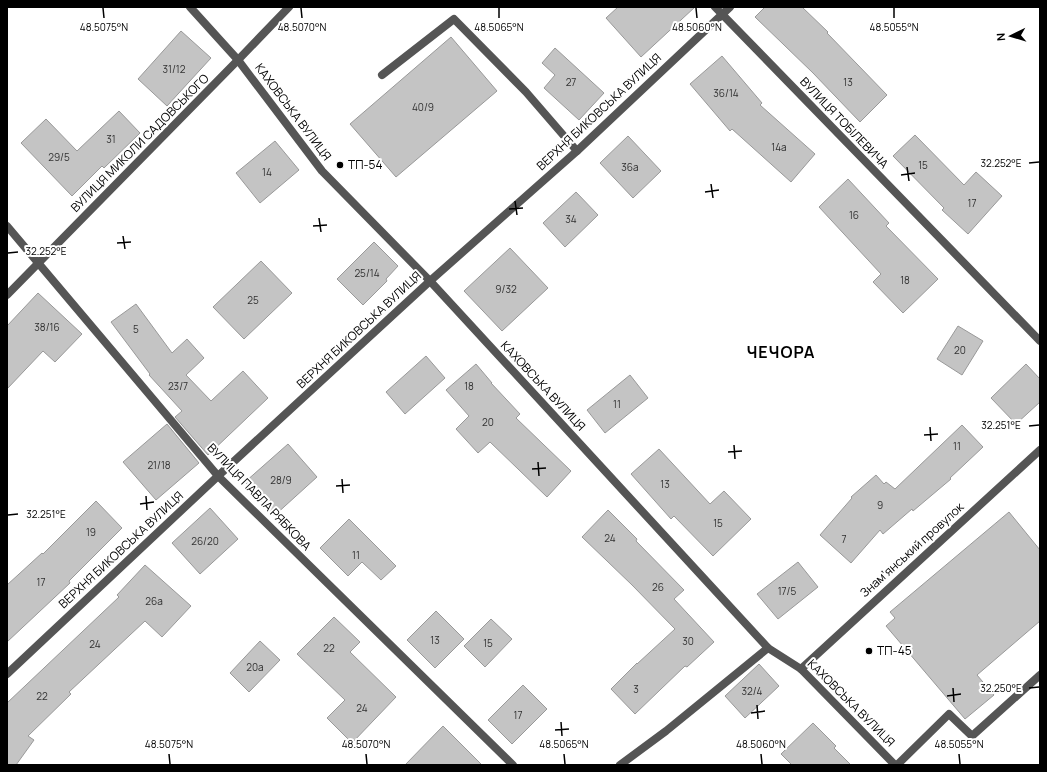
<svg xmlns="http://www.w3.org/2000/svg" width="1047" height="772" font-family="Manrope,sans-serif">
  <rect width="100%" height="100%" fill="#fff"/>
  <g fill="#c4c4c4" stroke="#999">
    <polygon points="618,7 695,7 641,57 606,18"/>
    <polygon points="765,7 802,7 828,32 827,33 887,95 860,122 813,73 755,17"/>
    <polygon points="181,31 211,58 167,106 138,79"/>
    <polygon points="451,37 497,91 396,177 350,124"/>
    <polygon points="555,48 604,93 579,120 544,88 555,75 542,63"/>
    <polygon points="722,56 762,103 760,105 815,154 791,182 732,129 730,131 690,84"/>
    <polygon points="119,111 140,133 104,168 102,166 72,196 21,143 46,119 77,151"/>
    <polygon points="915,135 964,185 976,172 1002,196 968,234 942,210 944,208 893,156"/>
    <polygon points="628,136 661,171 633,198 600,163"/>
    <polygon points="275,141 299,170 260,203 236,173"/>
    <polygon points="848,179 889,223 886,226 938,279 903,313 873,282 881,274 819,207"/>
    <polygon points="576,192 598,215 565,247 543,223"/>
    <polygon points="374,242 398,266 386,279 387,281 363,305 337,279"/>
    <polygon points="510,248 548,288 502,331 464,291"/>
    <polygon points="261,261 292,293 244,339 213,307"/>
    <polygon points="38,293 82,334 55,362 43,351 7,389 7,326"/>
    <polygon points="136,304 172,353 187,339 204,358 186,375 211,401 243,371 268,398 208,455 175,417 182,411 149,375 150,374 111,322"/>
    <polygon points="958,326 983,341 962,375 937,359"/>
    <polygon points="426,356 445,378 405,414 386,392"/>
    <polygon points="476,364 492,383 491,383 520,414 516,418 571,471 547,497 490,442 478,453 456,429 469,416 446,390"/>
    <polygon points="1026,364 1040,379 1040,402 1016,424 991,398"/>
    <polygon points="630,375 648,398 605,433 587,410"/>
    <polygon points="167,424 199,463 156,500 123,462"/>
    <polygon points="962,425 983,447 950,478 951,479 913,511 912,509 883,534 880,530 851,563 820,535 852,498 851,497 876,475 884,484 886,482 895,489"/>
    <polygon points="288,444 317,477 274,516 245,482"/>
    <polygon points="659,449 710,504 724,491 751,519 713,556 674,516 671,519 631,474"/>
    <polygon points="96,501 122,528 69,581 70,583 7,642 7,585 42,553 43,554"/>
    <polygon points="210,508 238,539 200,574 172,543"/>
    <polygon points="608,510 637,539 636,541 684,590 674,599 714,642 687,667 685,666 635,714 611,689 637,663 637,664 675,629 632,585 582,537"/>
    <polygon points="1009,512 1040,550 1040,621 977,675 994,695 965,719 886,626 895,618 890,612"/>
    <polygon points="349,519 396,566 381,580 362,562 348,576 320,548"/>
    <polygon points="798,562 818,587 778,619 757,594"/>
    <polygon points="145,565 191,606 162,637 145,621 69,692 71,694 28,736 34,740 16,765 7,765 7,703 119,597 117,595"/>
    <polygon points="436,611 464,639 435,668 407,640"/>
    <polygon points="334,617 360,642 350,652 396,697 352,743 327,718 345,700 297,654"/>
    <polygon points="491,619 512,639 485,667 464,646"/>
    <polygon points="260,641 280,660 249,692 230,673"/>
    <polygon points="759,664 779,686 745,718 725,696"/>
    <polygon points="523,685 547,709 512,744 488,720"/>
    <polygon points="813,723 836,746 834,748 851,765 792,765 781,754"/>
    <polygon points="443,726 482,765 405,765"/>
  </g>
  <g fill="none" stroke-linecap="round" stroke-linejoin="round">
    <g stroke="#555" stroke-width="8">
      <polyline points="382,75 454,19 526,92 577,151"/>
      <polyline points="897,765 949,714 972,736 1040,675"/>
    </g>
    <g stroke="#555" stroke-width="8">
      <polyline points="190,7 238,60 322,171 430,281 768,648 801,669 895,765"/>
      <polyline points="7,226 218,476 513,765"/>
      <polyline points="801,669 1040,450"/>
      <polyline points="7,674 218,476 430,281 577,151 730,7"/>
      <polyline points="620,765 666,731 768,648"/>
    </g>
    <g stroke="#555" stroke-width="8">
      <polyline points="715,7 1040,341"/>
      <polyline points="7,295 238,60 289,7"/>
    </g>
  </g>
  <path fill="none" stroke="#000" stroke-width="1.5" d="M103 8 104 18M301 8 302 18M499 8V18M696 8 697 18M894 8V18M1029 163 1039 162M907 167 909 181M901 175 915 173M711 184 713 198M705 192 719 190M515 201 517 215M509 209 523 208M319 218 321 232M313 226 327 225M123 236 125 249M117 243 131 242M8 253 18 252M1029 426 1039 425M930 427 931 441M924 435 938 434M734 445 735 459M728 452 742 451M538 462 539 476M532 469 546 468M342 479 343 493M336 486 350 485M146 496 147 510M140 504 154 502M8 515 18 514M953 688 954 702M1029 688 1039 687M947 696 961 694M757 705 758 719M751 713 765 711M561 722 562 736M555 730 569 729M169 754 170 764M366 754 367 764M564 754 565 764M761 754 762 764M959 754 960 764"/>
  <g fill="#000" stroke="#fff" stroke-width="1.5">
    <circle cx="340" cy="165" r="4"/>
    <circle cx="869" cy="651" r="4"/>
  </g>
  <g text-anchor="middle" stroke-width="4" stroke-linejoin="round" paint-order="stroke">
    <g font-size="10" fill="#313131">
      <text x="174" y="73">31/12</text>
      <text x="571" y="86">27</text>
      <text x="848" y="86">13</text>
      <text x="726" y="97">36/14</text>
      <text x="423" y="111">40/9</text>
      <text x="111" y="143">31</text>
      <text x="779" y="151">14а</text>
      <text x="59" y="161">29/5</text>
      <text x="923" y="169">15</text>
      <text x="630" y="171">36а</text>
      <text x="267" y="176">14</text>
      <text x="972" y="207">17</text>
      <text x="854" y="219">16</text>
      <text x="571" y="223">34</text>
      <text x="367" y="277">25/14</text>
      <text x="905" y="284">18</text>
      <text x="506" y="293">9/32</text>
      <text x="253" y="304">25</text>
      <text x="47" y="331">38/16</text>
      <text x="136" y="333">5</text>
      <text x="960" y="354">20</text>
      <text x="178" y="390">23/7</text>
      <text x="469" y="390">18</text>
      <text x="617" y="408">11</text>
      <text x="488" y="426">20</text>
      <text x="957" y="450">11</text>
      <text x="159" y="469">21/18</text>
      <text x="281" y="484">28/9</text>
      <text x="665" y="488">13</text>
      <text x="880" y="509">9</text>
      <text x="718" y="527">15</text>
      <text x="91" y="536">19</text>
      <text x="610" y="542">24</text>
      <text x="844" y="543">7</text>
      <text x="205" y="545">26/20</text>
      <text x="356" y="559">11</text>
      <text x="41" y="586">17</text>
      <text x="658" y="591">26</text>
      <text x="787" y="595">17/5</text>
      <text x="154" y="605">26а</text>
      <text x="435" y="644">13</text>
      <text x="688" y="645">30</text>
      <text x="488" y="647">15</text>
      <text x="95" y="648">24</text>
      <text x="329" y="652">22</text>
      <text x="255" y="671">20а</text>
      <text x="636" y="693">3</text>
      <text x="752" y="695">32/4</text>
      <text x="42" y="700">22</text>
      <text x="362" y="712">24</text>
      <text x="518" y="719">17</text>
    </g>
    <g font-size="12" fill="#000" stroke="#fff">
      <text transform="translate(293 112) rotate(53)" y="4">КАХОВСЬКА ВУЛИЦЯ</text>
      <text transform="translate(599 112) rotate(-43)" y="4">ВЕРХНЯ БИКОВСЬКА ВУЛИЦЯ</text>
      <text transform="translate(844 123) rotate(46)" y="4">ВУЛИЦЯ ТОБІЛЕВИЧА</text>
      <text transform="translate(140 143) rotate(-45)" y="4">ВУЛИЦЯ МИКОЛИ САДОВСЬКОГО</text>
      <text transform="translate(359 330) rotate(-43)" y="4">ВЕРХНЯ БИКОВСЬКА ВУЛИЦЯ</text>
      <text transform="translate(543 386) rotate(47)" y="4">КАХОВСЬКА ВУЛИЦЯ</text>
      <text transform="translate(259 497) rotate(46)" y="4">ВУЛИЦЯ ПАВЛА РЯБКОВА</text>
      <text transform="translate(121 550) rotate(-43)" y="4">ВЕРХНЯ БИКОВСЬКА ВУЛИЦЯ</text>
      <text transform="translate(912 550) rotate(-42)" y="4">Знамʼянський провулок</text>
      <text transform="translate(851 703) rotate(45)" y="4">КАХОВСЬКА ВУЛИЦЯ</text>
    </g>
    <g font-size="12" fill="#000" stroke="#fff" text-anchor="start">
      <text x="348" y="169">ТП-54</text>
      <text x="877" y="655">ТП-45</text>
    </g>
    <g font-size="16" font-weight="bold" letter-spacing="1" fill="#000" stroke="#fff">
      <text x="781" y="358">ЧЕЧОРА</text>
    </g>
  </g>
  <g font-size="10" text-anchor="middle" fill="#000" stroke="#fff" stroke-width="4" stroke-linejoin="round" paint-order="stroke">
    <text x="104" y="31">48.5075°N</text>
    <text x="302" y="31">48.5070°N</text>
    <text x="499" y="31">48.5065°N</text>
    <text x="697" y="31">48.5060°N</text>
    <text x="894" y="31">48.5055°N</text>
    <text x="1001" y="167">32.252°E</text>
    <text x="46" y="255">32.252°E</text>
    <text x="1001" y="429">32.251°E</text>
    <text x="46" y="518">32.251°E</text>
    <text x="1001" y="692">32.250°E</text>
    <text x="169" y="748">48.5075°N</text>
    <text x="366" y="748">48.5070°N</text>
    <text x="564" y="748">48.5065°N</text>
    <text x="761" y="748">48.5060°N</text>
    <text x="959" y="748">48.5055°N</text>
  </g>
  <rect width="1047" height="772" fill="none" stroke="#000000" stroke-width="16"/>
  <g transform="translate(1011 36) rotate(265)" stroke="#ffffff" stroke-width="3" paint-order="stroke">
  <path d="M0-3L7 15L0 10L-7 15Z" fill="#000000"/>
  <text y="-6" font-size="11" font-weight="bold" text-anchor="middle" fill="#000000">N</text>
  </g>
</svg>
